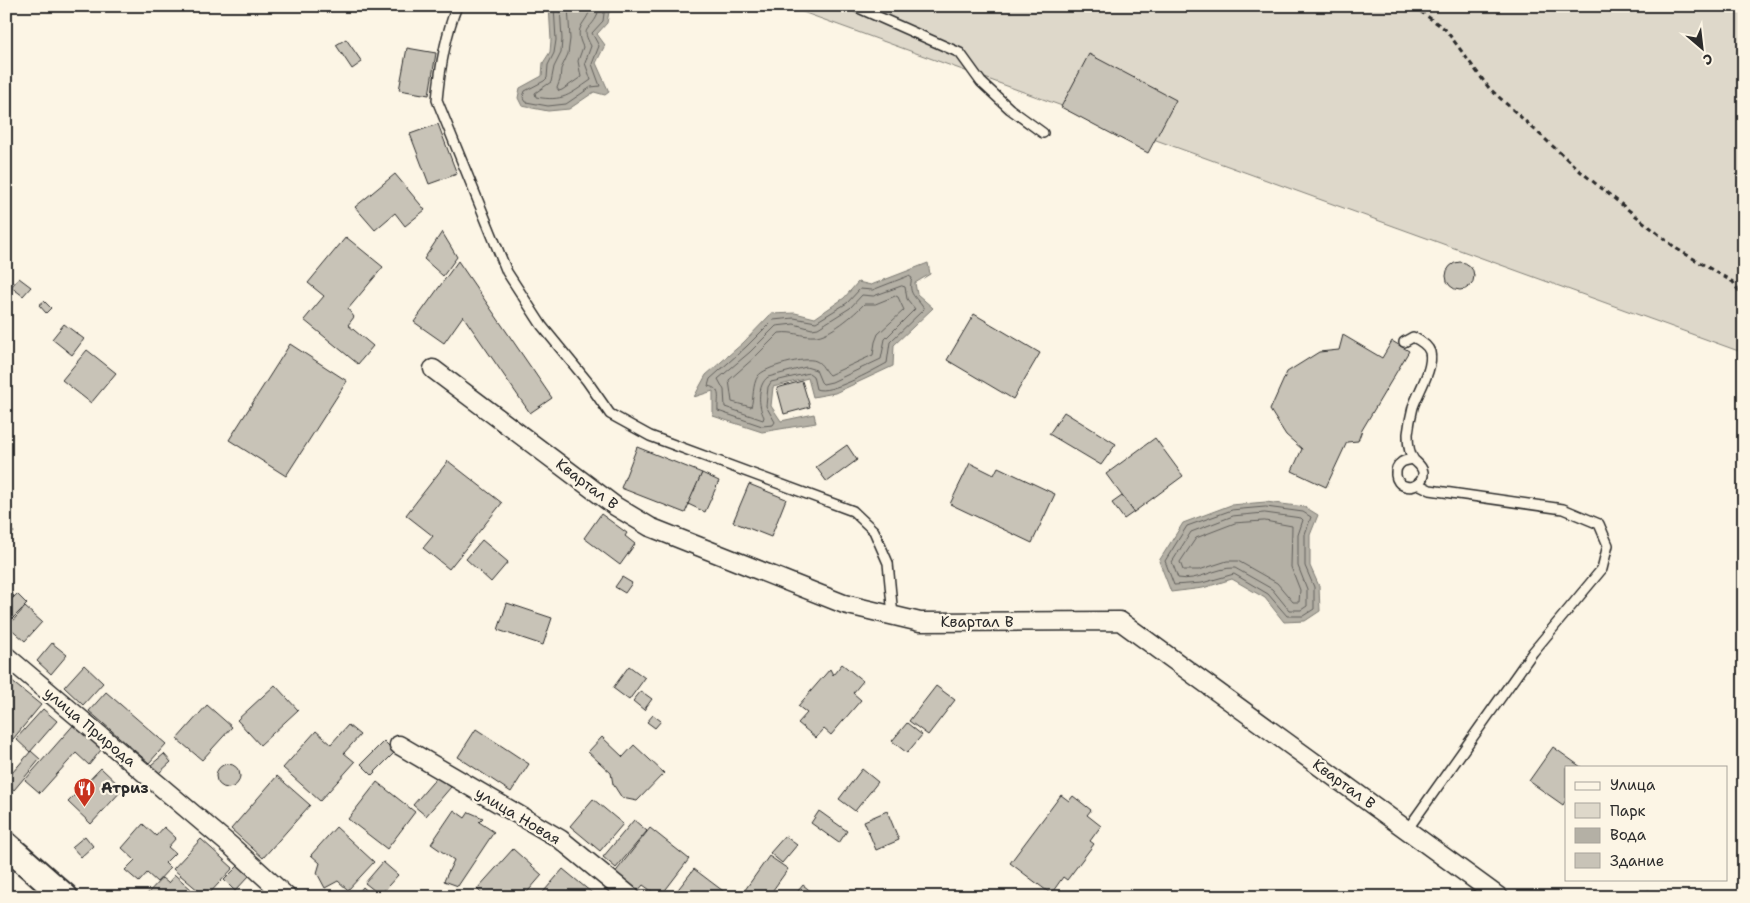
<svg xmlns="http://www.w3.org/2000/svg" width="1750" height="903" font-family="'Shantell Sans',sans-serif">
  <rect width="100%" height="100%" fill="#fcf5e5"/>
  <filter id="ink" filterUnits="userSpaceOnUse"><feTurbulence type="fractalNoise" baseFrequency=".02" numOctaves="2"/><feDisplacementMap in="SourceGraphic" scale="10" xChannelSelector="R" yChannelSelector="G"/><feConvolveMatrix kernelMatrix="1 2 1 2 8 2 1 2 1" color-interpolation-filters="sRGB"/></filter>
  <g filter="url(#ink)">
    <polygon fill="#ded8ca" stroke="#84827a" points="786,6 1744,6 1744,353"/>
    <g fill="#b4b0a5" stroke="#7d7b74">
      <polygon points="549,6 610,6 607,23 597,34 605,45 596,63 609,92 605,95 594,92 569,109 548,111 522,106 518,98 520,88 542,76 543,63 550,52 551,40"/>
      <polygon points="928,263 930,274 915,283 917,294 933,308 894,345 893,366 835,393 813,397 808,378 773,387 771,406 781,421 814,414 816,423 762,432 713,416 713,391 694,397 706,375 743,343 771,314 795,313 815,318 844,298 858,282 871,285"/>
      <polygon points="1266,502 1305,507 1318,515 1310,535 1310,566 1319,586 1320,611 1305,621 1284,622 1265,598 1232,579 1203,588 1171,592 1159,561 1183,523 1231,505"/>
    </g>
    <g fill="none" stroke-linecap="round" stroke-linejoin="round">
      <g stroke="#62605c" stroke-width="1">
        <polyline points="554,6 556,40 554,53 548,65 547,78 544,81 525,91 523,97 526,102 548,106 566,104 591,87 600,86 592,64 599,46 592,33 603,21 605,6"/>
        <path d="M560 6 562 39 561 53 554 67 551 82 535 93 536 97C563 102 569 95 591 80L585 63 591 46C581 27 588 32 596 18 598 15 598 10 599 6"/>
        <path d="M568 6 570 39 568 54 561 69 560 80 557 88 559 91 562 90 581 77 578 61 583 47C572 25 588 24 591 6"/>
        <path d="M909 276 912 278C907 295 917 297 924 309L890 342 887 363C872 371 830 395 816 389L813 376 809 373 771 382 768 387 766 406 775 422 773 425 762 426 718 411C717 399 723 389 708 386L710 379 746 347 773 320 794 318 816 322 847 303 860 289 872 290Z"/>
        <path d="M902 286 905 287 907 299 915 309 885 339 881 359 832 382 823 384 821 382 816 370 806 367 768 377C757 385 758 406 764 417L763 420 725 407 724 390 718 379 750 352 776 326 794 324 812 329 818 328 850 308 862 295 873 296Z"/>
        <path d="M896 296 898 297 904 310 878 334 875 342 873 355 829 375C824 371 823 364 816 361 806 356 764 367 758 376 752 385 754 398 751 407L732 402 729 380 755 357 779 333C794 331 802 337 815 336 829 336 855 314 864 304H875Z"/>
        <polygon points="1266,507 1303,512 1311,517 1305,534 1305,566 1314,587 1314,609 1303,616 1287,616 1268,594 1234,574 1202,583 1174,585 1165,561 1187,526 1232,510"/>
        <path d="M1265 513 1301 518 1303 520 1298 535V566L1307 589V606L1301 610H1289L1272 589 1235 568C1216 567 1198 582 1178 578L1172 562 1191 532 1233 516Z"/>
        <polygon points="1265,521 1292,526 1291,567 1300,590 1299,602 1293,602 1277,583 1238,561 1227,561 1199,570 1183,570 1180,562 1196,538 1235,523"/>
      </g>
    </g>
    <g fill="#c8c3b7" stroke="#2b2b2b">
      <polygon points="346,39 362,62 352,69 336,45"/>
      <polygon points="407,48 436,53 429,95 399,90"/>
      <polygon points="1089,54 1176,100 1148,153 1061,107"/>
      <polygon points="438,124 457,174 429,184 410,134"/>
      <polygon points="395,174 425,210 405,226 395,213 375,230 355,207"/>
      <polygon points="442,232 457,257 443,276 424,259"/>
      <polygon points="346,237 383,267 348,309 354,317 348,325 373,346 358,364 304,320 324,296 308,283"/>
      <polygon points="458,261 552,398 530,413 463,316 444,343 414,322"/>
      <circle cx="1460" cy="276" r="14"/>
      <polygon points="19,278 31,287 23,296 11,287"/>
      <polygon points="44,301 51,308 46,313 39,305"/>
      <polygon points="974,314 1040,353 1013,399 947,360"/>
      <polygon points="64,324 84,339 72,355 52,339"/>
      <polygon points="1343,335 1382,358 1392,341 1409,351 1362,430 1358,441 1347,442 1326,487 1292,471 1302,449 1286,435 1270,410 1287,372 1319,352 1339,350"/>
      <polygon points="290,344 347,381 286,476 229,440"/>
      <polygon points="87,350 116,373 91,403 62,380"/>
      <polygon points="802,381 810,407 784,414 777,388"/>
      <polygon points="1064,412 1116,444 1101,465 1049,434"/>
      <polygon points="1155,438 1183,476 1134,512 1106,474"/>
      <polygon points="847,445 857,460 827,482 816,467"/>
      <polygon points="637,447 702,473 685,513 621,488"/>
      <polygon points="448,461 502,503 449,569 423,548 433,536 406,515"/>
      <polygon points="970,463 994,475 998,467 1055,494 1032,543 950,504"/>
      <polygon points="702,473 719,481 705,512 688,504"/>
      <polygon points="749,484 786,499 771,537 733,522"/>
      <polygon points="1122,496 1134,512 1124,519 1112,503"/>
      <polygon points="601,514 627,533 625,536 635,544 620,565 584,538"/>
      <polygon points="6,525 14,532 6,541"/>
      <polygon points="482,540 508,562 491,582 466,559"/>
      <polygon points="622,577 632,583 625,593 615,587"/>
      <polygon points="6,588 14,596 6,604"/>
      <polygon points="17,594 27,604 13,618 6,612 6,605"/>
      <polygon points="507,603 552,618 543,645 498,630"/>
      <polygon points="25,607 42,622 25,641 8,626"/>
      <polygon points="52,643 67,655 51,674 37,661"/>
      <polygon points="842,664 863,681 853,693 861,700 831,735 824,729 816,738 798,723 807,713 798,706 830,669 833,675"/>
      <polygon points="84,665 103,683 83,705 64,687"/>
      <polygon points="629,666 645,678 629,700 613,688"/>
      <polygon points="6,677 41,705 13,739 6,734"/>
      <polygon points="275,685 298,710 260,745 237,720"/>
      <polygon points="936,686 955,700 928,735 909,721"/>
      <polygon points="641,691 652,699 644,710 633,701"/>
      <polygon points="106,692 166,744 149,763 89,711"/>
      <polygon points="207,705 232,727 202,760 177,739"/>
      <polygon points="43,709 57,721 30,752 16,739"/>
      <polygon points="653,715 661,721 655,728 647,722"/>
      <polygon points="77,721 105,745 89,765 76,753 40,793 25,780"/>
      <polygon points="907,723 922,735 907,753 892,741"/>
      <polygon points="348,725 360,735 344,753 355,762 320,801 283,768 316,731 331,744"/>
      <polygon points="476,729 529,764 511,792 458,757"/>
      <polygon points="602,737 623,757 634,745 664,773 637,801 622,798 613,784 611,773 588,752"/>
      <polygon points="384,741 395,752 372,775 361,764"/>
      <polygon points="1553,747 1581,767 1566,767 1566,800 1563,805 1529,781"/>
      <polygon points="31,751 40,759 14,790 6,783 6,780"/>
      <polygon points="164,754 171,762 159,773 151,765"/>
      <circle cx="228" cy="776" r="12"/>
      <polygon points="101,768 123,789 91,824 68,802"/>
      <polygon points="862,769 878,782 855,811 839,799"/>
      <polygon points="277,776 310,805 263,858 231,829"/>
      <polygon points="438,776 451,787 426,816 413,805"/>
      <polygon points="377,782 415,812 387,849 348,819"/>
      <polygon points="1061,795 1069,801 1073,796 1091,810 1087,815 1101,826 1090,841 1094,844 1067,880 1063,877 1051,894 1010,863"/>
      <polygon points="593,799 623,824 600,851 570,826"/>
      <polygon points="454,810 465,818 469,812 483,818 479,822 494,832 458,886 444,881 454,860 431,844"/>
      <polygon points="819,811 847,831 839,843 811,823"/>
      <polygon points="887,811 899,840 876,850 864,821"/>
      <polygon points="634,820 647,831 616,868 603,857"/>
      <polygon points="143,824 156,836 164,827 176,838 168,847 175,853 165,863 170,868 157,882 147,873 139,882 125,870 135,860 122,848"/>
      <polygon points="336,827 374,862 348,890 338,881 325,888 317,873 320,863 311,855"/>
      <polygon points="650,828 689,859 660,897 643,885 637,892 614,874"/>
      <polygon points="85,836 93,846 81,857 72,847"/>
      <polygon points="785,836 797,845 782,863 770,853"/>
      <polygon points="201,839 233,868 206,897 173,869"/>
      <polygon points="513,849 542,875 523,897 485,897 477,889"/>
      <polygon points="769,856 788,869 768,897 740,897"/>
      <polygon points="383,862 398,875 380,895 365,883"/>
      <polygon points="239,865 250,875 235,891 224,880"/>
      <polygon points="563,869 597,897 539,897"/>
      <polygon points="694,869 731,897 672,897"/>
      <polygon points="175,875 191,889 184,895 186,897 147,897 146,895 162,878 168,883"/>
      <polygon points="803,885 818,897 793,897"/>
      <polygon points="363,887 373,896 372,897 355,897"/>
      <polygon points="1648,890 1658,897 1643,897"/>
    </g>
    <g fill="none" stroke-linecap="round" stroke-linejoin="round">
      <defs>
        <g id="lane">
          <path d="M457 6C445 36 440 68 437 100L507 272 542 326 587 381 610 414 650 436 853 511 874 531 888 563 893 616"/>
          <polyline points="854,6 960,53 981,82 1010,109 1043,133"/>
          <path d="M1404 342 1413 337C1419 340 1428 345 1430 352 1434 368 1418 392 1413 407 1411 415 1409 425 1408 434 1408 441 1409 454 1414 460 1418 464 1422 466 1423 472 1424 482 1414 489 1405 486 1394 483 1393 468 1402 462 1405 460 1409 460 1413 459"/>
          <polyline points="1407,830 1533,652 1602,569 1608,545 1599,524 1563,509 1430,490 1418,484"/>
        </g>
        <g id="street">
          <polyline points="433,369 615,506 650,527 844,604 920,622 1120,621 1499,897"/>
          <polyline points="6,656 231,846 287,897"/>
          <polyline points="399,745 560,839 631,897"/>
        </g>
        <polyline id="secondary" points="6,845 65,897"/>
      </defs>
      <use href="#lane" stroke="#2b2b2b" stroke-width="12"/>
      <use href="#street" stroke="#2b2b2b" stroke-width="21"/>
      <use href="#secondary" stroke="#2b2b2b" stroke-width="29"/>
      <polyline stroke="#2b2b2b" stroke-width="3" stroke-dasharray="5 4" stroke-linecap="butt" points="1413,6 1445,29 1489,88 1580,171 1677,249 1733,282 1744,299"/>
      <use href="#lane" stroke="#fcf5e5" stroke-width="9"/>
      <use href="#street" stroke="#fcf5e5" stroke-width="18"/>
      <use href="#secondary" stroke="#fcf5e5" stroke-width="25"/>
    </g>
  </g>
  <defs>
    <symbol id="restaurant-pin" viewBox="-11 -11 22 30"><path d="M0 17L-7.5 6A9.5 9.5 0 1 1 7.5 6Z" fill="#c8321e" stroke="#fcf5e5"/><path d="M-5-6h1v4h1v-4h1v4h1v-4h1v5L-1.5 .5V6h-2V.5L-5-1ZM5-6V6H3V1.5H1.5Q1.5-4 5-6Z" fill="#fff"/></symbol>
  </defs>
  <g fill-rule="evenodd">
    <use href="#restaurant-pin" x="72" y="776" width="25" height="34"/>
  </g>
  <g text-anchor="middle" stroke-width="4.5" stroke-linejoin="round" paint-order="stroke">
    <g font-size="15" fill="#2b2b2b" stroke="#fcf5e5">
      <text transform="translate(587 484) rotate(37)" y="5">Квартал В</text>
      <text x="977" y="627">Квартал В</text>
      <text transform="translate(90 727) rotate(40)" y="5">улица Природа</text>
      <text transform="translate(1344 784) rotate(36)" y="5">Квартал В</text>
      <text transform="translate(518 816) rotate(31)" y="5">улица Новая</text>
    </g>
    <g font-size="15" font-weight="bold" fill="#2b2b2b" stroke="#fcf5e5" text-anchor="start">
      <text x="101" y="793">Атриз</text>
    </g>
  </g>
  <rect width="1750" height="903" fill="none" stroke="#fcf5e5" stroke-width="25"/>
  <rect x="12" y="12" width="1725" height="878" fill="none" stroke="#2b2b2b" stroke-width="2" filter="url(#ink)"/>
  <rect x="1565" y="766" width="162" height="115" fill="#fcf5e5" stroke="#a8a49b"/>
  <rect x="1575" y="782" width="25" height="8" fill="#fcf5e5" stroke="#a8a49b"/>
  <text x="1610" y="790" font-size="15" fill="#2b2b2b">Улица</text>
  <rect x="1575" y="803" width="25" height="15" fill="#ded8ca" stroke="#a8a49b"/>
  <text x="1610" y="816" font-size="15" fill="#2b2b2b">Парк</text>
  <rect x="1575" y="828" width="25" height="15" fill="#b4b0a5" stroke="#a8a49b"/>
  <text x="1610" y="840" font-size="15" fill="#2b2b2b">Вода</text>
  <rect x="1575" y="853" width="25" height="15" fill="#c8c3b7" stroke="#a8a49b"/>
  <text x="1610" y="866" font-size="15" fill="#2b2b2b">Здание</text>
  <g transform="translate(1702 48) rotate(152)" stroke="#fcf5e5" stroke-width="4" paint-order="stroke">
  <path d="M0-4L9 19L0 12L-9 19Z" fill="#2b2b2b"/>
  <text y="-8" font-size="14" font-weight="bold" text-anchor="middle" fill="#2b2b2b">С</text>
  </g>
</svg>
